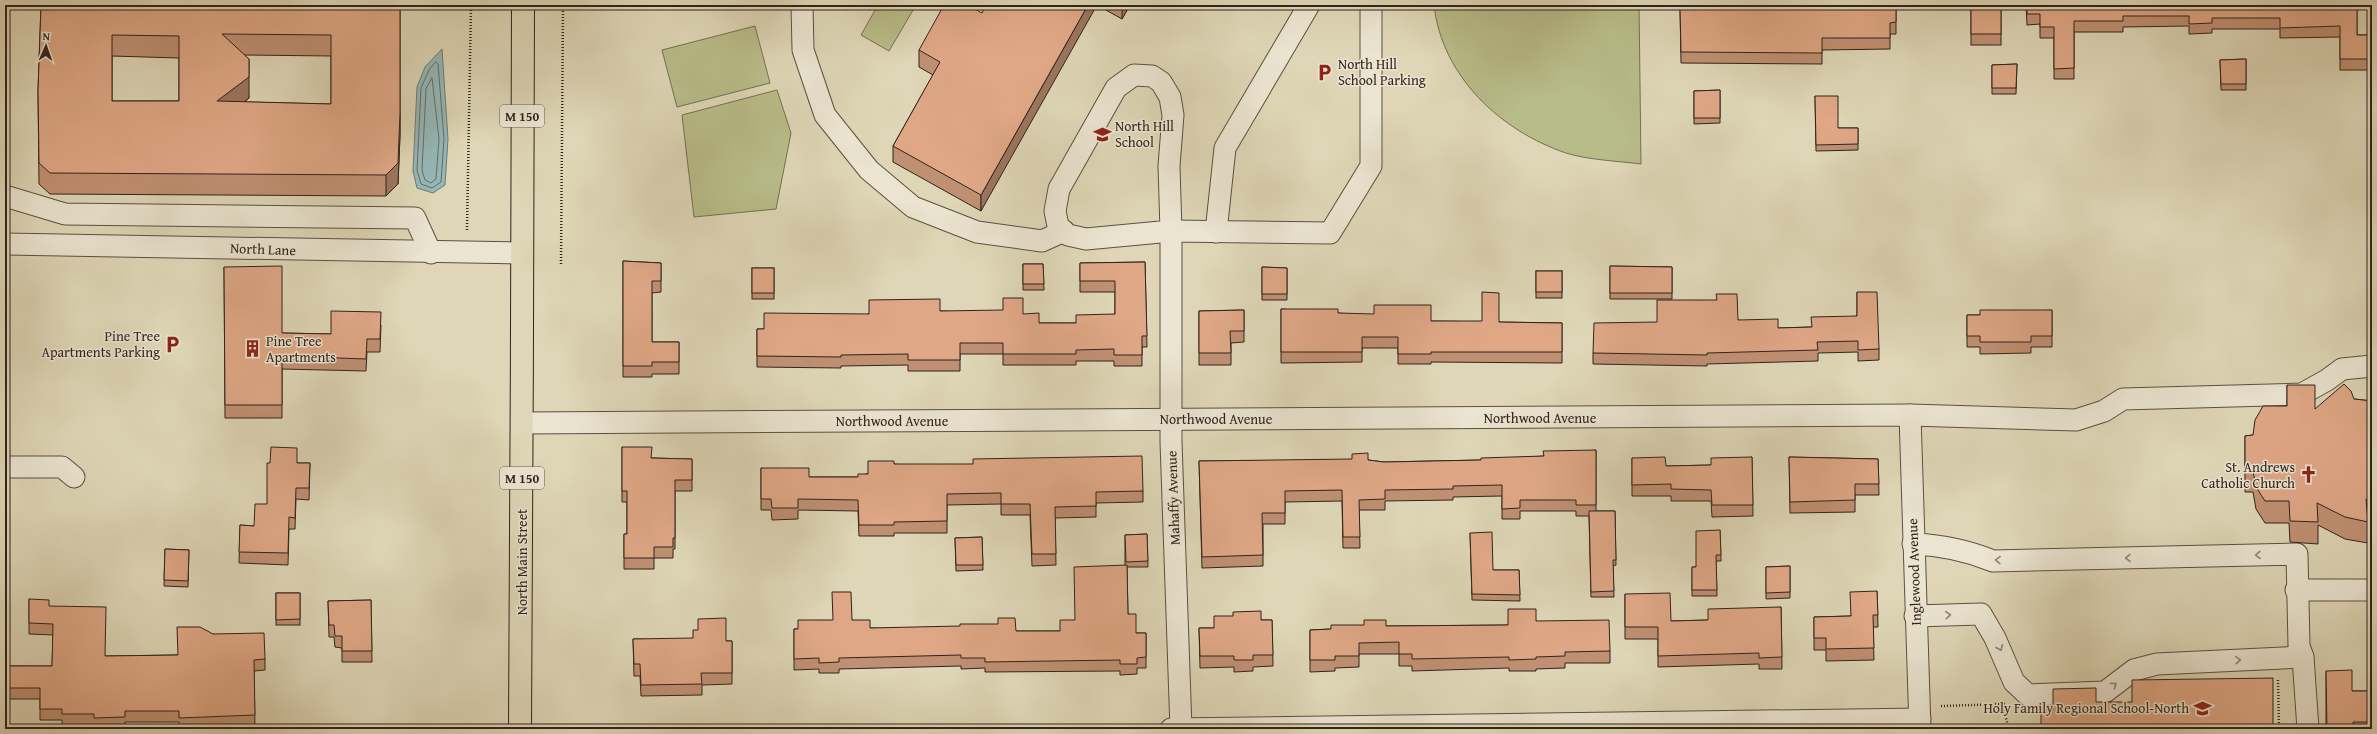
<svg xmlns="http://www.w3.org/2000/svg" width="2377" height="734" font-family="'Gentium Book Plus',serif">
  <rect width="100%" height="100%" fill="#ded6b6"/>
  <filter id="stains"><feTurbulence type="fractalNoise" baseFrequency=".005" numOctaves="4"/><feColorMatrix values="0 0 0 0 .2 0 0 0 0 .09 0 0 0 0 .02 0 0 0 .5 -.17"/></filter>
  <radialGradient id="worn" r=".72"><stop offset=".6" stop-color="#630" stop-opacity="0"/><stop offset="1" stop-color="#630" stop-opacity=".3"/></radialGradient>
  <g fill="#b8bc89" stroke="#747052">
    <polygon points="607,5 741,5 607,9"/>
    <polygon points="878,5 916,5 889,51 861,35"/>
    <path d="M1434 5H1639L1641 164C1618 161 1588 160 1566 153 1501 131 1442 77 1434 5Z"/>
    <polygon points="755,26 770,83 677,107 662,50"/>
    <polygon points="777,90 791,133 776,209 694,217 682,115"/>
  </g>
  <polygon fill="#95b7b6" stroke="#6d7c78" points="442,49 448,139 445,185 433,193 417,188 413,171 417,87 425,67"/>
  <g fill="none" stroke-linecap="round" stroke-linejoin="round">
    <g stroke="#636d69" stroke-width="1">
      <polygon points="436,62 438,64 444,139 441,182 432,188 421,184 417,170 421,88 429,70"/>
      <polygon points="432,78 439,139 436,179 431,183 425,180 422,170 426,89"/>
    </g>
    <defs>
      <g id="minor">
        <polyline points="802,5 803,50 825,115 869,170 913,207 977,232 1042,241 1064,231"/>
        <polygon points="1134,75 1152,76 1161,82 1170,97 1173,115 1169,166 1171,231 1086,239 1068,235 1058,226 1055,211 1059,189 1116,88"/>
        <polyline points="5,196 65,214 415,218 431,253"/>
        <polyline points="1216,232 1225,148 1309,5"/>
        <polyline points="5,244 520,253"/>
        <polyline points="1910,415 1920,729"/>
        <polyline points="522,423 1910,415 2076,420 2104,411 2123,399 2302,394 2327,380 2342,369 2372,366"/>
        <polyline points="5,467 62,467 74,477"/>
        <path d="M1913 544C1942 545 1966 550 1993 561L2297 554 2299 646 2303 657 2308 729"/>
        <polyline points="2296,590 2372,590"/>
        <polyline points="1915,616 1981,614 1995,638 2014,682 2028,695 2105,692 2134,670 2157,664 2303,657"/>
        <polyline points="1171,729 1920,719"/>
        <polyline points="1181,729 1171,442 1171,231 1330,233 1371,166 1371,5"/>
      </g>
      <path id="major" d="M520 729C523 488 521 246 523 5"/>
    </defs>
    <use href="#minor" stroke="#5c5042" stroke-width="23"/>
    <use href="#major" stroke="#31231c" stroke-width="24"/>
    <g stroke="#31231c" stroke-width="2.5" stroke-dasharray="1 2" stroke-linecap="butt">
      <polyline points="467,230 471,5"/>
      <polyline points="561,264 563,5"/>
      <polyline points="2278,680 2279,729"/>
      <polyline points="2002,704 2009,729"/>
      <polyline points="1941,706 2006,704"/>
    </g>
    <use href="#minor" stroke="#eae4d0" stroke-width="21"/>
    <use href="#major" stroke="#ded6b6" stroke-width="22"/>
  </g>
  <g fill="#c09073" stroke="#31231c" fill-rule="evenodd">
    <path d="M41 5H400V135L398 184 386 196 50 194 39 184 38 91ZM245 55 331 56V104L244 102 249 98ZM112 56 179 58V101H112Z"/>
    <polygon points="1097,5 1130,5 1122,19"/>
    <polygon points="1896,5 1896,34 1890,34 1890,49 1822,50 1822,64 1681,63 1680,8 1737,8"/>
    <polygon points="2026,5 2357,5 2357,35 2368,35 2368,70 2340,70 2340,37 2280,38 2280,29 2212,29 2212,33 2189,34 2189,26 2123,27 2123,32 2074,32 2074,79 2054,79 2054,38 2040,38 2040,24 2027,25"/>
    <rect x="1971" y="7" width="30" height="38"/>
    <polygon points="982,13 981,211 893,162 893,146 933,75 919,67 919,50"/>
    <polygon points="2246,59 2246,90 2221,90 2220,60"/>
    <polygon points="2017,64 2016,94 1992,94 1992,65"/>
    <polygon points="1720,90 1720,123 1694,124 1694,91"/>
    <polygon points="1815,96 1838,128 1858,128 1858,150 1816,151"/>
    <polygon points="623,261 661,263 661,292 652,293 652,342 679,342 679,374 652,374 652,377 623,377"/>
    <polygon points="1145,262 1147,347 1142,347 1142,366 1114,366 1114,361 1076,361 1076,365 1003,365 1003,354 960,354 960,371 908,371 908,365 841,366 841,368 757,367 757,329 764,329 869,314 940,311 1023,314 1039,323 1076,323 1115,314 1115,292 1080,292 1080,263"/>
    <polygon points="1023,264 1043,264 1044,290 1023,290"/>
    <polygon points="1610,266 1672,267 1672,299 1610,299"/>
    <polygon points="224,267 282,333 331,334 381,325 380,352 367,352 366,371 282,369 282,418 225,418"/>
    <polygon points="1262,267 1287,268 1287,300 1262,300"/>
    <rect x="752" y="268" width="22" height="31"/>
    <rect x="1536" y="271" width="26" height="27"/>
    <polygon points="2368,290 2372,290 2372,342 2369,342"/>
    <polygon points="1857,292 1879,349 1879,360 1858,361 1858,352 1818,353 1818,361 1707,364 1707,366 1593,364 1593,353 1738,320 1778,328 1811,327 1857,316"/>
    <polygon points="1281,309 1338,313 1431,321 1562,323 1562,363 1431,362 1431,364 1398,364 1398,348 1362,348 1362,362 1281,363"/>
    <polygon points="1244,310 1244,342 1231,343 1231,365 1199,365 1199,311"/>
    <polygon points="2052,310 2052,347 2031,347 2031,353 1980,354 1980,347 1967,347 1967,315 1980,315"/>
    <polygon points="2287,385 2315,409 2354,399 2372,401 2372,522 2368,521 2368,543 2345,539 2318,525 2318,544 2290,542 2289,523 2265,523 2256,509 2253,492 2245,492 2245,436 2253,435 2287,406"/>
    <polygon points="622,447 652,458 692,459 692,491 675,491 675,549 673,549 673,558 654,558 654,569 624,569 624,534 627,534 627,502 622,502"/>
    <polygon points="1596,450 1596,511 1615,511 1616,565 1613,566 1614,597 1591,597 1589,516 1576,516 1576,511 1520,511 1520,519 1502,519 1502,496 1453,497 1453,500 1385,501 1385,510 1359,510 1360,548 1343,548 1342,501 1285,502 1285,524 1263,524 1263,566 1202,568 1199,461 1368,460 1384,462 1481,460 1544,456"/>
    <polygon points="1752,457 1753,516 1712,517 1711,501 1671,501 1671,496 1632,496 1632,458 1666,466 1711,465"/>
    <polygon points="1789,457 1878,459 1879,495 1855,495 1855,512 1790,513"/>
    <polygon points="297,463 310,463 309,500 296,499 295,529 289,529 288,565 239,563 240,525 254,526 267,504"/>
    <polygon points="894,464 1143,491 1143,502 1096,503 1096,517 1055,518 1056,565 1032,566 1030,515 1001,515 1001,504 947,505 947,533 894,533 894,536 859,536 858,511 798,510 798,519 772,520 771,510 761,510 761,468 809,477 858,477"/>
    <polygon points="1720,530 1721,561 1716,561 1717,596 1692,596 1692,567 1696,567"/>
    <polygon points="1470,533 1493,570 1519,570 1520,601 1472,600"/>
    <polygon points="1147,534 1148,567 1127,567 1128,614 1136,633 1146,633 1146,668 1137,668 1137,674 1120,675 1120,671 985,672 985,668 961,669 961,666 839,669 839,673 819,673 819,669 794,670 794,629 798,629 852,620 870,628 1016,631 1060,631 1075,620 1125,565 1125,535"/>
    <polygon points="982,537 983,570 956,571 955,538"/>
    <polygon points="165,549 189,550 188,587 164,586"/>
    <polygon points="1790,566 1790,598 1766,599 1766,567"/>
    <polygon points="1877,591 1878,627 1873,627 1874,660 1826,661 1826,650 1814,650 1814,617 1850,616"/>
    <rect x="276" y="593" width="24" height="32"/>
    <polygon points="1625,594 1671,621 1708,620 1781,607 1782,669 1759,669 1759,664 1658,667 1658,639 1625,639"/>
    <polygon points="29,599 49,606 105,656 178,655 213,634 265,659 265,670 254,671 255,727 179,729 179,722 125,722 125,728 94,729 94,725 62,725 62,720 40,720 40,699 5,699 5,666 52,666 53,635 29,634"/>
    <polygon points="371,600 372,662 342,662 342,648 335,647 334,637 329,637 328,601"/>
    <polygon points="1261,620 1272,620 1273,666 1253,667 1253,671 1234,672 1234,667 1200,668 1199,628 1214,628"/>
    <polygon points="1536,621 1610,651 1610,663 1565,663 1565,668 1536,669 1536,671 1509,671 1509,668 1412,671 1412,666 1399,666 1399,654 1359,654 1359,667 1335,668 1335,671 1310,672 1310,630 1331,629 1386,626 1508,625"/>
    <polygon points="633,639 732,641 732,684 702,685 702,695 641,696 640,676 634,676"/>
    <polygon points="2326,671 2352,691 2372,691 2372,729 2326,729"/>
  </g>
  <g fill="#9c755e" stroke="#31231c">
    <polygon points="1088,5 1097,5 981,211 981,195"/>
    <polygon points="1122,5 1130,5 1122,19"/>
    <polygon points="249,59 249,98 217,123 217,101"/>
    <polygon points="400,113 400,135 398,184 386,196 386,175"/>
  </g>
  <g fill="#dfa786" stroke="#31231c" fill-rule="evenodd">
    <path d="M41 5H400V113L398 163 386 175 50 173 39 163 38 91ZM222 34 331 35V104L217 101 249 77V59ZM112 35 179 36V101H112Z"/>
    <polygon points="944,5 968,5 982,13 986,5 1088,5 981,195 893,146 940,62 919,50"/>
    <polygon points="1737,5 1896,5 1896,22 1890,23 1890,38 1822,38 1822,53 1681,52 1680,8 1737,8"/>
    <polygon points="2027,5 2357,5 2357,35 2368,35 2368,59 2340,59 2340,26 2280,28 2280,18 2212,18 2212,23 2189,24 2189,16 2123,16 2123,21 2074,21 2074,68 2054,69 2054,27 2040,27 2040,14 2027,14"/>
    <rect x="1971" y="7" width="30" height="27"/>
    <polygon points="2246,59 2246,84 2221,84 2220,60"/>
    <polygon points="2017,64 2016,88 1992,88 1992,65"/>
    <polygon points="1720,90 1720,118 1694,118 1694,91"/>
    <polygon points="1815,96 1838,96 1838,128 1858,128 1858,144 1816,145"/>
    <polygon points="623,261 661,263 661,281 652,281 652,342 679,342 679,362 652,362 652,366 623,366"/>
    <polygon points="1145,262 1147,336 1142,336 1142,355 1114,355 1114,349 1076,350 1076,354 1003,354 1003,343 960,343 960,360 908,360 908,354 841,355 841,357 757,356 757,329 764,329 764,313 869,314 869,300 940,299 940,311 1003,310 1003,298 1023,298 1023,314 1039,313 1039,323 1076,323 1076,315 1115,314 1115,281 1080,281 1080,263"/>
    <polygon points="1023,264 1043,264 1044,284 1023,284"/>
    <polygon points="282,266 282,333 331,334 331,311 381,312 380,339 367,339 366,359 282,356 282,405 225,405 224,267"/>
    <polygon points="1610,266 1672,267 1672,293 1610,293"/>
    <polygon points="1262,267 1287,268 1287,294 1262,294"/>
    <rect x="752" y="268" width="22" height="25"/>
    <rect x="1536" y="271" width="26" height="21"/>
    <polygon points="2368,290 2372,290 2372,326 2369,326"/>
    <polygon points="1482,292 1499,293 1499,322 1562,323 1562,352 1431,352 1431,354 1398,354 1398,337 1362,337 1362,352 1281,352 1281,309 1338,309 1338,313 1374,314 1374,305 1431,305 1431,321 1482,321"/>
    <polygon points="1857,292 1877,292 1879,349 1858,350 1858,341 1817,342 1818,350 1707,353 1707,355 1593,353 1594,323 1657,322 1657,300 1717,300 1716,294 1737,294 1738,320 1778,319 1778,328 1812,327 1811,317 1857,316"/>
    <polygon points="1244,310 1244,331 1230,331 1231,353 1199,353 1199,311"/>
    <polygon points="1980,310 2052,310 2052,336 2031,336 2031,342 1980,342 1980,336 1967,336 1967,315 1980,315"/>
    <polygon points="2344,384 2351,391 2354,399 2372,401 2372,501 2366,499 2368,522 2345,517 2317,503 2318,522 2290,521 2289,501 2265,501 2256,487 2253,471 2245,471 2245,436 2253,435 2255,420 2263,406 2287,406 2287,385 2315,385 2315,409"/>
    <polygon points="271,447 297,448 297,463 310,463 309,488 296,488 295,518 289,517 288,553 239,552 240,525 254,526 255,504 267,504 267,463 270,463"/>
    <polygon points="622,447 652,447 651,458 692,459 692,480 675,480 675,538 673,538 673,547 654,547 654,558 624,558 624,534 627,534 627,491 622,491"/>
    <polygon points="1596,450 1596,505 1576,505 1576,500 1520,500 1520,508 1502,509 1502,485 1453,486 1453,489 1385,490 1385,499 1359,500 1360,537 1343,537 1342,490 1285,491 1285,513 1262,513 1263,555 1202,557 1199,461 1352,459 1352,454 1368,453 1368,460 1384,462 1481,460 1481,458 1544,456 1543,451"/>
    <polygon points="1142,456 1143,491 1096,492 1096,506 1055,507 1056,554 1032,554 1030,504 1001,504 1001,493 947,494 947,521 894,522 894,525 859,525 858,500 798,499 798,508 772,508 771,499 761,499 761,468 809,468 809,477 858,477 858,474 868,474 868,461 894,461 894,464 973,464 973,459"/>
    <polygon points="1665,457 1666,466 1711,465 1711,458 1752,457 1753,505 1712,505 1711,490 1671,489 1671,484 1632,485 1632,458"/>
    <polygon points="1789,457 1878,459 1879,484 1855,484 1855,500 1790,502"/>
    <polygon points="1589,511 1615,511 1616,560 1613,560 1614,591 1591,592"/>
    <polygon points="1720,530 1721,555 1716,555 1717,590 1692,590 1692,567 1696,567 1696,531"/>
    <polygon points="1492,532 1493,570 1519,570 1520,595 1472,594 1470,533"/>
    <polygon points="1147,534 1148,561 1126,562 1125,535"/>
    <polygon points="982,537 983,565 956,565 955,538"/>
    <polygon points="165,549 189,550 188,581 164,580"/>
    <polygon points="1127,565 1128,614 1136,614 1136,633 1146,633 1146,657 1137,658 1137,664 1120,664 1120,660 985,662 985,658 961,658 961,655 839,658 839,662 819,663 819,658 794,659 794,629 798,629 798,620 833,620 832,592 851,592 852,620 870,620 870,628 960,626 960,624 998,624 998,618 1015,618 1016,631 1060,631 1060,620 1075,620 1074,567"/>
    <polygon points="1790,566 1790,592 1766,593 1766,567"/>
    <polygon points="1877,591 1878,615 1873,615 1874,648 1826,649 1826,638 1814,638 1814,617 1851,616 1850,592"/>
    <polygon points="276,593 300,593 300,619 276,620"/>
    <polygon points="1670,593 1671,621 1708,620 1708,609 1781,607 1782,657 1759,658 1759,653 1658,656 1658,627 1625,627 1625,594"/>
    <polygon points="29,599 49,600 49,606 106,607 105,656 178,655 177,627 200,627 213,634 264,633 265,659 254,660 255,715 179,718 179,711 125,711 125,717 94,718 94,714 62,714 62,709 40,709 40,688 5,688 5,666 52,666 53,624 29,623"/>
    <polygon points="371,600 372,651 342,651 342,636 335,636 334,625 329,625 328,601"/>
    <polygon points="1508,609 1536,609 1536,621 1609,620 1610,651 1565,652 1565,656 1536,657 1536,659 1509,660 1509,657 1412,659 1412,654 1399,654 1399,642 1359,643 1359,656 1335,656 1335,660 1310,660 1310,630 1331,629 1331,625 1364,625 1364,620 1386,620 1386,626 1508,625"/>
    <polygon points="1261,611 1261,620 1272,620 1273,655 1253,655 1253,660 1234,660 1234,656 1200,656 1199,628 1214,628 1214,616 1233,616 1233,612"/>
    <polygon points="726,618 726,641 732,641 732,673 701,673 702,684 641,685 640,664 634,664 633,639 693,638 693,630 698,630 698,619"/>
    <polygon points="2352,670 2352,691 2372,691 2372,722 2353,722 2353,729 2327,729 2326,671"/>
    <polygon points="2273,678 2273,729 2032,729 2032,728 2041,728 2041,710 2053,710 2053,689 2096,688 2096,702 2132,702 2132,680"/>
  </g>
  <defs><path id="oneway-chevron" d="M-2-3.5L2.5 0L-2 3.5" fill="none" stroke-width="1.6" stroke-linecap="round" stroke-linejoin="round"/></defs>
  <g stroke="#8e8476">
    <use href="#oneway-chevron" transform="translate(2258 555) rotate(179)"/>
    <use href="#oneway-chevron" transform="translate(2128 558) rotate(179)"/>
    <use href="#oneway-chevron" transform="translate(1998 560) rotate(-178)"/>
    <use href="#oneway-chevron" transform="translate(1948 615) rotate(-4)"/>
    <use href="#oneway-chevron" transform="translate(2000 648) rotate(67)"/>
    <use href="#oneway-chevron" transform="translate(2238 660) rotate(-3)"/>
    <use href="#oneway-chevron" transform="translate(2114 685) rotate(-36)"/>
  </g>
  <defs>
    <symbol id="parking-bare" viewBox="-9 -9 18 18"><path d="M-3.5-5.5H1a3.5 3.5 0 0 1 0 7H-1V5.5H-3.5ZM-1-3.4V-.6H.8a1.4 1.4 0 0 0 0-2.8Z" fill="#8f2418" stroke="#eae4d0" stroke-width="2.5" paint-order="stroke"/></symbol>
    <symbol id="school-bare" viewBox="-9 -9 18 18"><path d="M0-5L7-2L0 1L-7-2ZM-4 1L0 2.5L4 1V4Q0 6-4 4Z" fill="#8f2418" stroke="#eae4d0" stroke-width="2.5" paint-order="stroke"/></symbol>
    <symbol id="building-bare" viewBox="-9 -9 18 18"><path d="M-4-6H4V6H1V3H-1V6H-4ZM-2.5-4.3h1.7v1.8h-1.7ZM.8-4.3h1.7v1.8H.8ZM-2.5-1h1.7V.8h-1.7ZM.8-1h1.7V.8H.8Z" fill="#8f2418" stroke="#eae4d0" stroke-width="2.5" paint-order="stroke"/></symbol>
    <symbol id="church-bare" viewBox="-9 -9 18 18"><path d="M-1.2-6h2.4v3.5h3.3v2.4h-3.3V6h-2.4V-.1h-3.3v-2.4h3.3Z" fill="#8f2418" stroke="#eae4d0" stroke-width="2.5" paint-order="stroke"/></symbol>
  </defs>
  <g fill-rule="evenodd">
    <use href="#parking-bare" x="1312" y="60" width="25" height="25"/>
    <use href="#school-bare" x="1090" y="122" width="25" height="25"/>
    <use href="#parking-bare" x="160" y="332" width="25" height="25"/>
    <use href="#building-bare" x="240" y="336" width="25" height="25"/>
    <use href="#church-bare" x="2296" y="462" width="25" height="25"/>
    <use href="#school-bare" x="2190" y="696" width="25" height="25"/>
  </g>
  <g text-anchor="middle" stroke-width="3" stroke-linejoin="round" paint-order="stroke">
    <g fill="#eae4d0" stroke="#685d52" stroke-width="1">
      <rect x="500" y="105" width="44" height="22" rx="3"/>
      <rect x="500" y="467" width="44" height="22" rx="3"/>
    </g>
    <g font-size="13" font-weight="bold" fill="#31231c">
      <text x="522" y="121">M 150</text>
      <text x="522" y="483">M 150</text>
    </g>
    <g font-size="14" fill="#31231c" stroke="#eae4d0" text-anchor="start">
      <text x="1338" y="69">North Hill<tspan x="1338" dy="16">School Parking</tspan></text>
      <text x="1115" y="131">North Hill<tspan x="1115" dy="16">School</tspan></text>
      <text x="160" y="341" text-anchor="end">Pine Tree<tspan x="160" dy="16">Apartments Parking</tspan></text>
      <text x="266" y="346">Pine Tree<tspan x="266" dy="16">Apartments</tspan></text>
      <text x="2295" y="472" text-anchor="end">St. Andrews<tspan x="2295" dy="16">Catholic Church</tspan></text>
      <text x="2189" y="713" text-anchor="end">Holy Family Regional School-North</text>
    </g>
    <g font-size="14" fill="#31231c" stroke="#eae4d0">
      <text transform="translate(263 249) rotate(2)" y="5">North Lane</text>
      <text x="1540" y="423">Northwood Avenue</text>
      <text x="1216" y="424">Northwood Avenue</text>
      <text x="892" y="426">Northwood Avenue</text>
      <text transform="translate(1173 498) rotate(-92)" y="5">Mahaffy Avenue</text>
      <text transform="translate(522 562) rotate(-90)" y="5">North Main Street</text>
      <text transform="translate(1914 572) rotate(-92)" y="5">Inglewood Avenue</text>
    </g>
  </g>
  <rect width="2377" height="734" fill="none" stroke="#ded6b6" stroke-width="20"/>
  <rect x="6" y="6" width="2365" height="722" fill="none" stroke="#31231c" stroke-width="2"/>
  <rect x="10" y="10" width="2357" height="714" fill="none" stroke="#31231c"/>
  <g transform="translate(46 46) rotate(2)" stroke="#eae4d0" stroke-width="3" paint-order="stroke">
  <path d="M0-3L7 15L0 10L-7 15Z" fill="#31231c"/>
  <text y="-6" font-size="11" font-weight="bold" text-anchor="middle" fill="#31231c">N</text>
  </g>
  <rect width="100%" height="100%" filter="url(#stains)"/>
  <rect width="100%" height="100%" fill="url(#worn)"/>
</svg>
